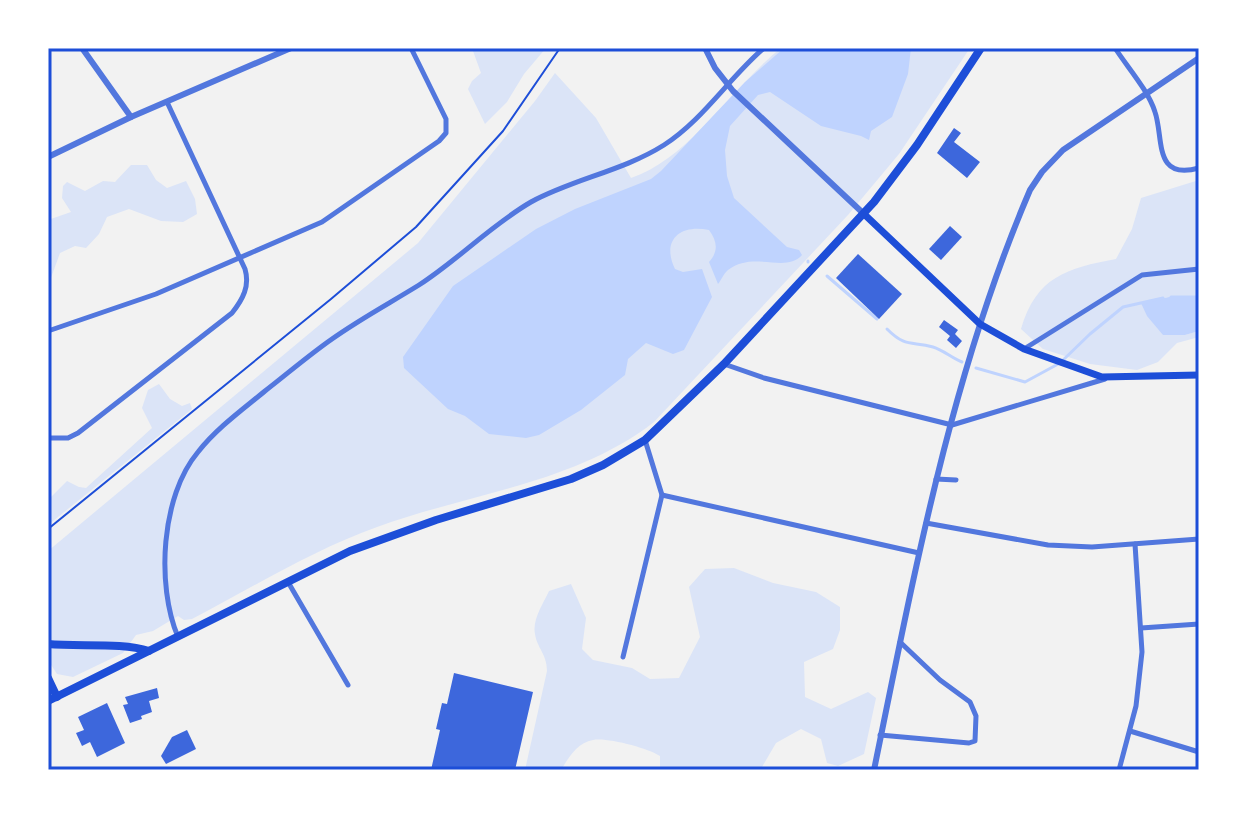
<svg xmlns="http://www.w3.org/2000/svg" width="1247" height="818" font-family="'Work Sans',sans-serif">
  <rect width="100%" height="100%" fill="#f2f2f2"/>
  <g fill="#dbe4f7">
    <polygon points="479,48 546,48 524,74 507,102 485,124 468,89 472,81 481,73 473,51"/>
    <path d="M781 48H970L899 154 848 215 654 422C574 484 470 493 377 527 313 550 253 587 192 619L184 620 178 616 153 631 136 635 123 653 73 677 57 674 48 660V551L418 243 535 101 555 73 596 118 631 178C690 158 732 87 781 48Z"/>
    <polygon points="131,165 147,165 156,180 167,188 186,181 195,199 197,214 183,222 161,221 129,209 107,217 99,234 86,248 75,246 60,253 48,286 48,220 71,212 62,198 63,186 67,182 85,191 103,181 115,182"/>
    <path d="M1199 180V297H1169L1141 303 1185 335 1199 331V337L1177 343 1158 362 1137 370 1090 364 1043 349 1021 329C1036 277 1067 268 1116 259L1132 229 1141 198Z"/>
    <polygon points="159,384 170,399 182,406 190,403 192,409 48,525 48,500 67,481 79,487 86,488 152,428 142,408 148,390"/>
    <path d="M734 568 773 583 816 592 840 607V630L833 649 804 662 805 697 831 709 868 692 876 698 864 754 838 766 827 763 821 739 801 729 776 743 762 767 763 770H660V756C648 748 606 737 593 740 577 743 569 757 561 770H525L547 671C547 654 537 648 535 634 532 620 543 604 549 591L571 584 586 618 582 649 593 660 632 668 650 679 679 678 700 637 689 587 705 569Z"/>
  </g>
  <g fill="#bfd3fe">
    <path d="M784 48H911L908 74 892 117 871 131 869 140 861 136 821 126 770 92 758 95 730 126 725 150 727 176 734 198 787 247 799 250 802 255C785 274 754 250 728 270 723 274 721 281 718 284L709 262C719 251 717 241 709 230 680 224 661 240 675 269L683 272 702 269 712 297 684 350 673 354 646 343 628 359 625 375 581 410 539 435 526 438 489 434 465 416 448 409 404 368 403 357 453 286 536 229 575 209 651 179 661 171 745 82Z"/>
    <polygon points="1169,297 1199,297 1199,331 1185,335 1163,335 1147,316 1141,303"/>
  </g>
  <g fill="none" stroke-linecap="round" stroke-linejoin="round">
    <g stroke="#bfd3fe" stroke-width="3">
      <polyline points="808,261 808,262"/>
      <polyline points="827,276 877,319"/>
      <polyline points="1171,297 1199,297"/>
      <path d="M887 329C906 348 911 341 933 347 943 350 952 358 962 362"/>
      <polyline points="976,368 1025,382 1060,363 1090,334 1123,307 1163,298"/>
    </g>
  </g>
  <g fill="#3d67dc">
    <polygon points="954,128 961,133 954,142 980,162 967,178 937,153"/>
    <polygon points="950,226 962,237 941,260 929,249"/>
    <polygon points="858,254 902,294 879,319 836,278"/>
    <polygon points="944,320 958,330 955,334 962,341 956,348 947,340 950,336 939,327"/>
    <polygon points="454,673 533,692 515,770 431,770 440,730 436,729 442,703 447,704"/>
    <polygon points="157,688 159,698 149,701 152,712 141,716 142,719 130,723 123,705 128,704 125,697"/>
    <polygon points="107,703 125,743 97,757 90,742 82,746 76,733 84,730 78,717"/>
    <polygon points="187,730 196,749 166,764 161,756 172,737"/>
  </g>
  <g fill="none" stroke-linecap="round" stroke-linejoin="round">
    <polyline stroke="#1d4ed8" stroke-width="2" points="48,529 331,299 416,227 503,131 560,48"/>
    <g stroke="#5277de" stroke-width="5">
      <path d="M1115 48C1128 68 1148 90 1155 112 1164 138 1153 181 1199 168"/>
      <polyline points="48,331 156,294 322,222 439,141 446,133 446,119 411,48"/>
      <polyline points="1024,349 1142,275 1199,269"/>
      <polyline points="724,364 764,378 952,425 1105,379"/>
      <path d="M48 438H68L78 433 232 313C243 299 250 286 245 269L167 102"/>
      <polyline points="936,479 956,480"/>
      <polyline points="662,495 919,553"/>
      <polyline points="926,523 1048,545 1092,547 1199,539"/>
      <polyline points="288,582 348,685"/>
      <polyline points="1141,628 1199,624"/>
      <path d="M178 637C156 585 161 496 198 452 217 428 242 410 265 391 287 374 309 355 332 339 360 319 390 303 419 285 458 260 491 225 531 202 573 179 623 171 664 145 703 120 729 78 764 48"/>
      <polyline points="623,657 662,495 645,440"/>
      <polyline points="1130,731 1199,752"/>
      <polyline points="880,735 969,743 975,741 976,716 970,702 940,680 900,642"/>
      <polyline points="1119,770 1136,706 1142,652 1135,544"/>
    </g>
    <g stroke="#5277de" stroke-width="6">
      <polyline points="82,48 131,117"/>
      <polyline points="705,48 715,68 733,91 864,214"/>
      <polyline points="48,157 131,117 291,48"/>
      <path d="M874 770C914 575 951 374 1030 190L1042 172 1063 150 1199 58"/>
    </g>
    <polyline stroke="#1d4ed8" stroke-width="7" points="864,214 980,324 1024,349 1102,377 1199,375"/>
    <g stroke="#1d4ed8" stroke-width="8">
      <path d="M48 644C79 647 122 642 149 651"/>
      <polyline points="48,678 57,697"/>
      <polyline points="48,701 350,551 436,520 571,479 603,465 645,440 724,364 874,202 917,145 981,48"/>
    </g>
  </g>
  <rect width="1247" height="818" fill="none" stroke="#ffffff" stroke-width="100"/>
  <rect x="50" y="50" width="1147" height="718" fill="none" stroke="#1d4ed8" stroke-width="3"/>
</svg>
